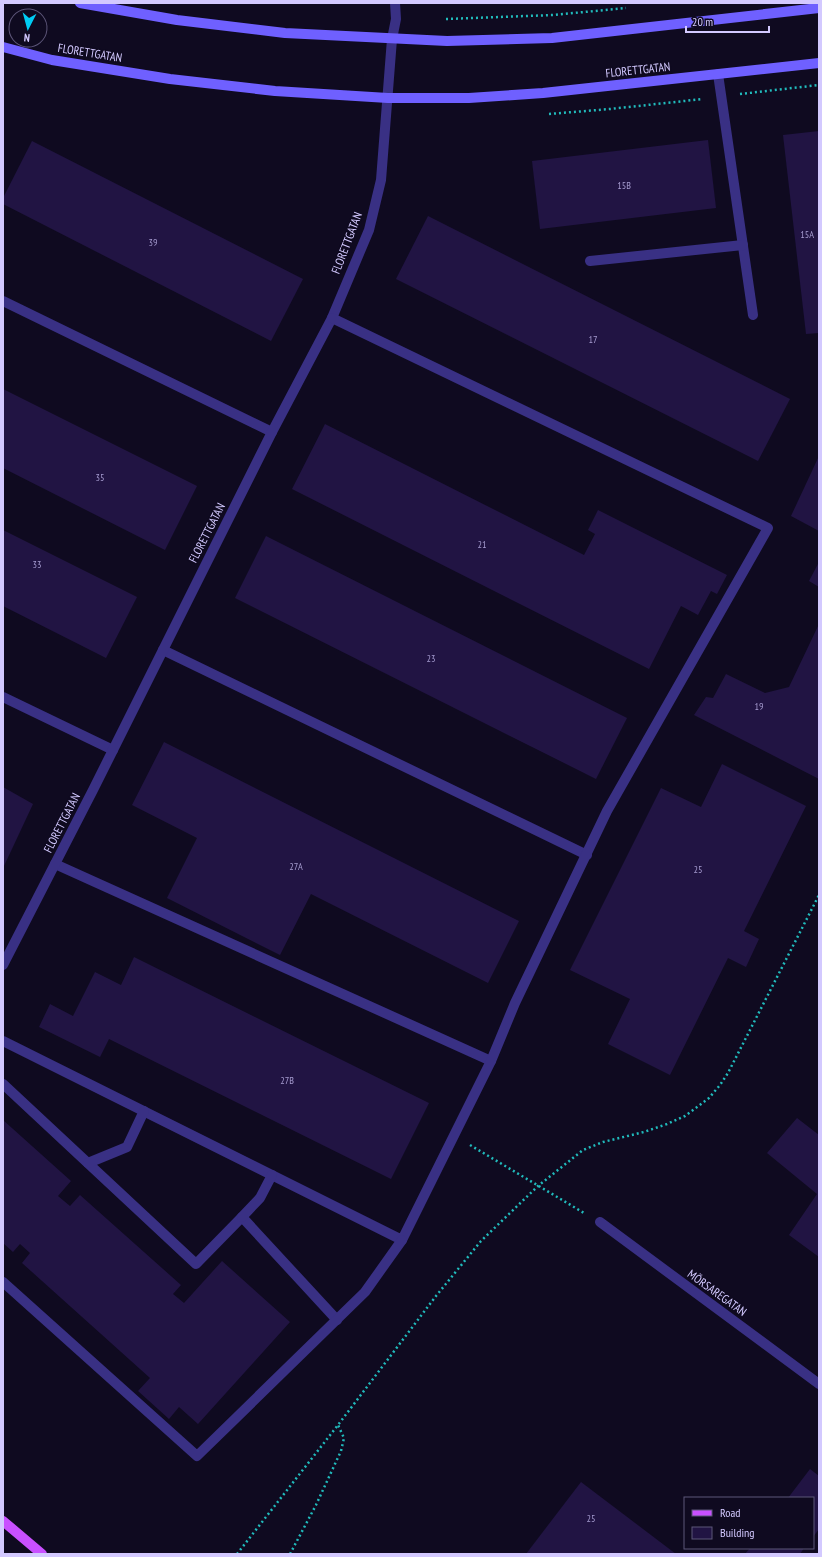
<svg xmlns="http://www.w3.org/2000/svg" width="822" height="1557" font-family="'PT Sans Narrow',sans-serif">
  <rect width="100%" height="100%" fill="#0f0a20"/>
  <g fill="#211443">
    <polygon points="819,131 819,333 806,334 783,135"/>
    <polygon points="708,140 716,208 540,229 532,161"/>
    <polygon points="32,141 303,279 271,341 3,204 3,198"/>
    <polygon points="428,216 790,399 758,461 396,279"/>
    <polygon points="3,389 197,486 165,550 3,468"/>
    <polygon points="325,424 584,555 595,534 588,530 598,510 727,575 717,594 711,591 698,615 681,606 649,669 292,489"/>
    <polygon points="819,456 819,531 791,516"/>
    <polygon points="3,530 137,597 106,658 3,606"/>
    <polygon points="266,536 627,718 596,779 235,598"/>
    <polygon points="819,562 819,587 809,581"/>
    <polygon points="819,624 819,779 694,715 706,697 713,698 726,674 765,693 789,687"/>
    <polygon points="164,742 519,921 488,983 311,894 280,955 167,898 197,838 132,805"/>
    <polygon points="722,764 806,806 744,931 759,939 746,967 728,958 670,1075 608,1044 630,999 570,970 661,788 701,807"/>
    <polygon points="3,787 33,804 4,866 3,866"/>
    <polygon points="134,957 429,1103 391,1179 109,1039 100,1057 39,1027 50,1004 73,1016 95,972 121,985"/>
    <polygon points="797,1118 819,1135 819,1257 789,1235 817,1194 767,1153"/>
    <polygon points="3,1120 71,1181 58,1196 70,1206 80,1195 181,1285 173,1294 184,1303 222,1261 290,1322 198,1424 179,1407 169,1419 138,1391 150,1378 22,1263 30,1253 20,1244 13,1252 3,1243"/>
    <polygon points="810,1469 819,1476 819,1529 813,1537 813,1498 788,1498"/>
    <polygon points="581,1482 676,1554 526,1554"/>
    <polygon points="750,1548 804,1548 800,1554 745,1554"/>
  </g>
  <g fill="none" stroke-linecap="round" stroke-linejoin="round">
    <g stroke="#21bbbc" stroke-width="2.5" stroke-dasharray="2 3" stroke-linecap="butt">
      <polyline points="446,19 553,15 626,8"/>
      <polyline points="740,94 819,85"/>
      <polyline points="549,114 610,109 703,99"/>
      <polyline points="470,1145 584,1213"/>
      <polyline points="237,1554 338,1425 436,1296 481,1241 538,1186 583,1150 603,1142 644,1132 667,1124 685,1116 709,1098 720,1085 728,1073 819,895"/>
      <polyline points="290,1554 316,1505 341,1451 344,1438 338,1425"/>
    </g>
    <g stroke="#393084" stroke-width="10">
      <polyline points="718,74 753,315"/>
      <polyline points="590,261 743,245"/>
      <polyline points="3,301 272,432"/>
      <polyline points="163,650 587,855"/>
      <polyline points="3,697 113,750"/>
      <polyline points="55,864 491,1061"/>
      <polyline points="3,965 93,790 272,432 332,318 369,230 381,180 392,39 396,19 395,3"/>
      <polyline points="3,1041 402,1240 491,1061 515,1003 607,811 768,528 332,318"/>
      <polyline points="3,1084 196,1264 242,1217 337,1320"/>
      <polyline points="88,1163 127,1147 144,1111"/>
      <polyline points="242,1217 260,1198 272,1175"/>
      <polyline points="3,1282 197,1456 365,1292 402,1240"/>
    </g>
    <polyline stroke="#393084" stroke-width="10" points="600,1222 819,1384"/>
    <g stroke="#6f60ff" stroke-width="10">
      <polyline points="80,3 177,20 285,33 447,41 552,38 819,8"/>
      <polyline points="3,47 52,60 170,79 275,91 388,98 469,98 543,93 819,63"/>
    </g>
    <polyline stroke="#c950ff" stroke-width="10" points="3,1521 42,1554"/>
  </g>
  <g text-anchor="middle" stroke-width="3" stroke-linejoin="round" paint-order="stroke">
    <g font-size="10" fill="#a69cd0">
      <text x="624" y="189">15B</text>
      <text x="807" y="238">15A</text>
      <text x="153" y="246">39</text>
      <text x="593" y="343">17</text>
      <text x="100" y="481">35</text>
      <text x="482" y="548">21</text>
      <text x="37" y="568">33</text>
      <text x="431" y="662">23</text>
      <text x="759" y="710">19</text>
      <text x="296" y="870">27A</text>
      <text x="698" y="873">25</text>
      <text x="287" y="1084">27B</text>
      <text x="591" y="1522">25</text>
    </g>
    <g font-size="12" fill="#d3c9ff" stroke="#0f0a20">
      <text transform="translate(90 53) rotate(9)" y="4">FLORETTGATAN</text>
      <text transform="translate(638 70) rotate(-6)" y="4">FLORETTGATAN</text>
      <text transform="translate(347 243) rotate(-69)" y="4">FLORETTGATAN</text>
      <text transform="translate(207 533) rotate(-63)" y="4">FLORETTGATAN</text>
      <text transform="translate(62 823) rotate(-63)" y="4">FLORETTGATAN</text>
      <text transform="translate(717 1293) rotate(36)" y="4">MÖRSAREGATAN</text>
    </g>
  </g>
  <rect width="822" height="1557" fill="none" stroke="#d3c9ff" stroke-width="8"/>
  <rect x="684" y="1497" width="130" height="52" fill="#0f0a20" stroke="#5d5679"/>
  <rect x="692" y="1510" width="20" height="6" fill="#c950ff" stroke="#5d5679"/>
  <text x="720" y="1517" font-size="12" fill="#d3c9ff">Road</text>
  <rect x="692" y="1527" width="20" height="12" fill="#211443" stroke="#5d5679"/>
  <text x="720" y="1537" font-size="12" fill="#d3c9ff">Building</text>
  <g transform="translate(28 28) rotate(186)"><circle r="19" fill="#0f0a20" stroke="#5d5679"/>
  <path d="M0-3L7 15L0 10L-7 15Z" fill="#00ccf4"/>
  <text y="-6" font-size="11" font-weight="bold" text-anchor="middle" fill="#d3c9ff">N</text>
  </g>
  <path d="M686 26v6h83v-6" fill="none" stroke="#d3c9ff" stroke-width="2"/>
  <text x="692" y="26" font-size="12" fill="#d3c9ff" stroke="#0f0a20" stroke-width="3" paint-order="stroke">20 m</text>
</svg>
